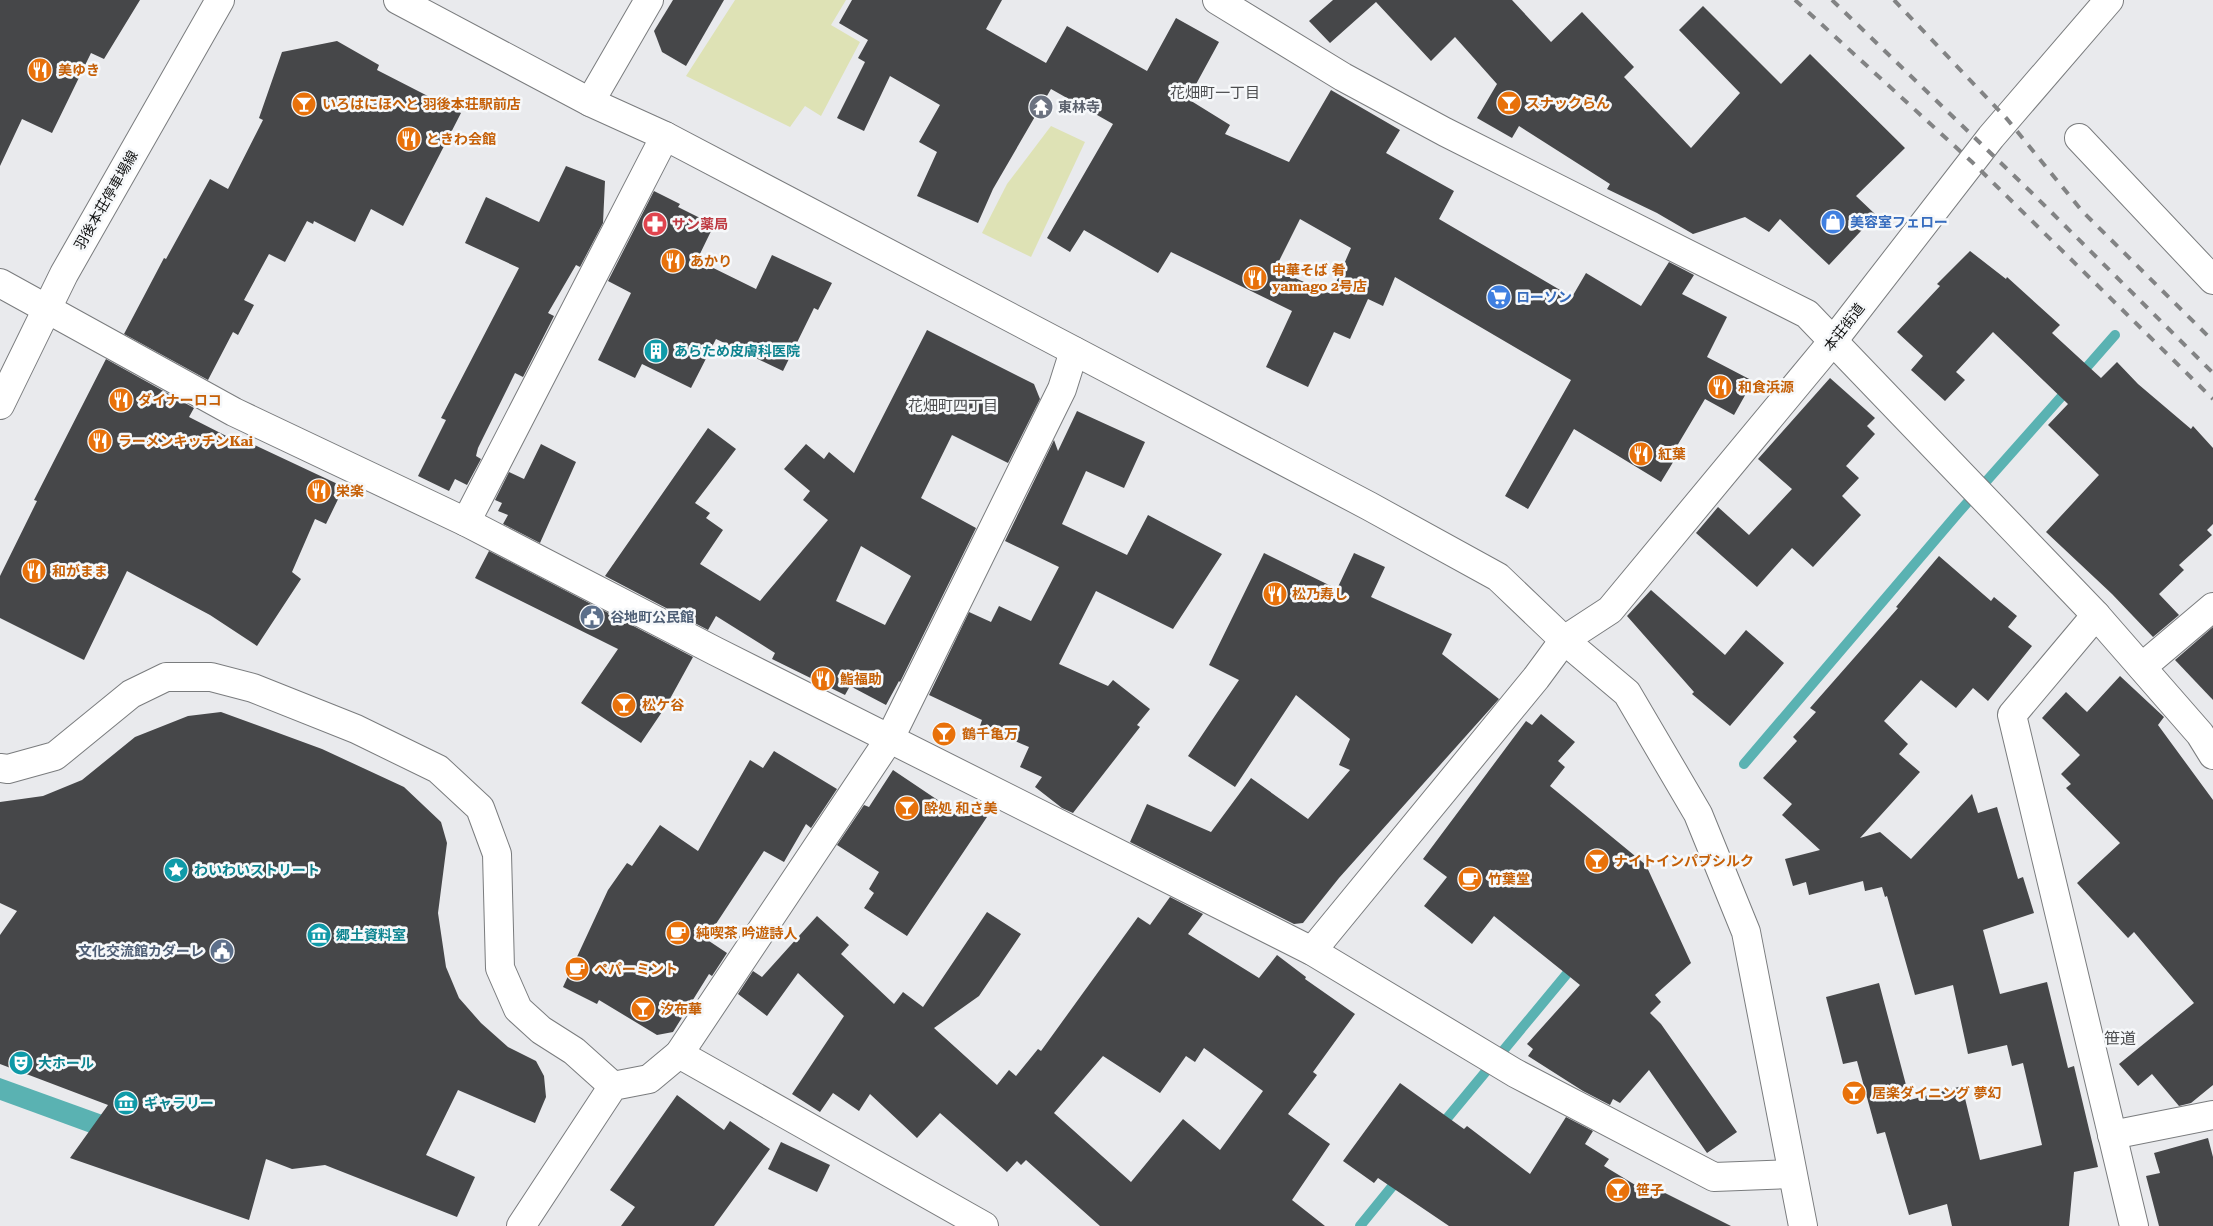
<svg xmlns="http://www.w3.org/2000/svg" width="2213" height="1226" font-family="'Roboto Serif','Noto Sans JP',serif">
  <rect width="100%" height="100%" fill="#e9eaed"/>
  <g fill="#dee2b5">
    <polygon points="735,0 846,0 831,25 860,42 821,116 805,106 790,127 686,76"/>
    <polygon points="1051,126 1085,142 1031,257 982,233 1007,184"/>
  </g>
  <polygon fill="#5ab2b2" points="0,1078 122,1122 115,1142 0,1100"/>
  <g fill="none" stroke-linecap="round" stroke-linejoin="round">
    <g stroke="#5ab2b2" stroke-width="10">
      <polyline points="2079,376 2115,335"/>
      <polyline points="1744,764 1959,512 2070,387"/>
      <polyline points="1439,1128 1575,964"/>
      <polyline points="1360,1226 1399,1178"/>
    </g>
  </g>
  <g fill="#464749" fill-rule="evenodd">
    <polygon points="0,0 140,0 104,59 91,53 52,133 22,119 0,166"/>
    <polygon points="673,0 724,0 686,66 662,52 654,31"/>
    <path d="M852 0H1002L986 29 1046 63 1067 26 1147 71 1176 18 1219 42 1188 99 1230 125 1225 134 1289 162 1331 90 1400 130 1386 153 1454 191 1439 219 1572 297 1586 273 1641 306 1669 262 1694 275 1682 294 1727 317 1707 357 1753 381 1734 415 1705 399 1674 451 1678 454 1661 482 1574 429 1528 509 1505 496 1571 380 1395 277 1383 306 1368 299 1350 339 1334 332 1308 387 1266 367 1292 311 1171 252 1158 273 1084 230 1070 252 1047 238 1113 124 1051 89 993 189 978 223 917 196 937 152 919 142 940 105 890 76 864 131 837 118 865 62 858 58 868 40 839 23ZM1300 219 1351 248 1331 294 1275 269Z"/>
    <polygon points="1333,0 1512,0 1551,42 1582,12 1634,67 1624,77 1691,148 1740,93 1679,30 1703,6 1781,84 1810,54 1905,148 1856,196 1876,215 1829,265 1780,219 1769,232 1745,217 1693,234 1657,213 1607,189 1610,184 1519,126 1512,138 1477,118 1497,84 1455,37 1431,61 1376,2 1330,43 1309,21"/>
    <polygon points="337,41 379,65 377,70 461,113 403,226 371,209 355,242 314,221 313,224 307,221 285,262 269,254 244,300 254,305 238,335 233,332 208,380 124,334 164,258 166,259 210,179 228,189 263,120 259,118 282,52"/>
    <polygon points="566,166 605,181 603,223 580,267 576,265 548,313 554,316 523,377 515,373 478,448 476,456 481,459 467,485 455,479 449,491 418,476 446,420 441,418 519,268 465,243 486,197 539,222"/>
    <polygon points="654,191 680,204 678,207 714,225 697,260 756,289 772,255 832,283 818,310 814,308 783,371 716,339 691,388 642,364 635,378 598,360 631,293 608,281"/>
    <polygon points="1970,251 2006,279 2007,277 2060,325 2052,333 2101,378 2117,362 2138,384 2191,429 2193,426 2213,448 2213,524 2207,530 2212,535 2179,565 2184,570 2159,594 2179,615 2153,637 2112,594 2046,532 2099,475 2048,425 2068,404 1993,332 1956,372 1965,380 1945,401 1911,370 1923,356 1897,332 1940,286 1937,284"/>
    <path d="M927 330 1034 384 1040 399 1008 463 952 435 921 498 976 528 900 682 899 681 886 705 850 686 845 695 772 659 775 653 716 616 708 630 605 576 708 428 736 449 695 503 710 513 706 518 723 530 700 564 760 601 828 520 803 500 810 491 784 469 806 444 824 459 829 452 854 473ZM861 546 911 576 885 625 836 601Z"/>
    <polygon points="106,359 194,408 189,417 242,444 244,440 344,487 326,524 315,519 292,572 301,579 257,646 210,615 127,571 84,660 0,618 0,576 37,501 34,500"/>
    <polygon points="1830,378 1875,418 1867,426 1875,434 1846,466 1859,478 1842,496 1861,515 1813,567 1792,548 1757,587 1696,533 1718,507 1749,535 1792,489 1758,459"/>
    <polygon points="1077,411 1145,442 1124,488 1086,471 1062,524 1127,555 1148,515 1222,554 1173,629 1096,591 1059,664 1108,686 1113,680 1150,709 1137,725 1140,727 1073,813 1062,808 1035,787 1042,777 1020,767 1029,747 980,726 982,720 929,695 969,612 991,622 999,606 1031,621 1059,567 1005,541 1054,440 1058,451"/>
    <polygon points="541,444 576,462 540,543 503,524 508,515 498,511 502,503 495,500 509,472 524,479"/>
    <polygon points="489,551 693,657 666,706 641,743 581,703 618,649 475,578"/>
    <polygon points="1264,553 1337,589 1354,553 1385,567 1371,597 1452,634 1442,654 1499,699 1339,878 1303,923 1294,924 1130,842 1147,804 1211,832 1251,778 1308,819 1350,770 1339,765 1350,739 1296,695 1235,787 1188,756 1239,680 1209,665"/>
    <polygon points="1939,556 1991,601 1994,597 2017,616 2008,627 2032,646 1988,701 1973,688 1956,708 1921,680 1884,721 1908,744 1899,754 1920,772 1860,838 1880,832 1911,859 1972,794 1978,813 1997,807 2018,879 2023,877 2034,913 1983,930 2000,994 2047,982 2068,1068 2074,1066 2098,1167 2074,1172 2069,1226 1952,1226 1947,1204 1909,1215 1885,1132 1877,1134 1857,1061 1843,1064 1826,997 1879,983 1910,1100 1962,1086 1980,1160 2042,1145 2023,1063 2012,1066 2007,1045 1968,1054 1953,985 1915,995 1887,896 1885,897 1882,887 1865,891 1863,881 1809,895 1806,882 1793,886 1785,859 1820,850 1782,815 1792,804 1763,778 1797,741 1793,737 1816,712 1810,708 1898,608 1896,607"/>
    <polygon points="1651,590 1725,655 1746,630 1784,663 1730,726 1692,694 1694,692 1627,616"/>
    <polygon points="2213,627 2213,700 2175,660"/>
    <polygon points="2120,676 2164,717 2158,725 2213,800 2213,1085 2191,1103 2179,1106 2152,1074 2138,1086 2119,1064 2194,1003 2134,932 2128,938 2077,883 2120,843 2066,788 2071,784 2061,774 2080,755 2042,718 2066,692 2087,712"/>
    <polygon points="221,712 322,749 404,787 441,822 447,843 438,913 446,967 459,998 481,1023 508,1047 536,1061 544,1076 546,1097 535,1123 458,1090 426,1155 475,1177 457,1217 325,1165 292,1169 266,1159 249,1220 70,1158 108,1105 0,1064 0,935 17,911 0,903 0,802 43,796 82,780 135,737 188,716"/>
    <polygon points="1541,714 1575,742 1558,761 1565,767 1550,786 1646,865 1691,963 1655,995 1661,1002 1650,1013 1661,1024 1737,1132 1707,1153 1649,1070 1620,1103 1613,1099 1610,1105 1583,1091 1528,1056 1533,1049 1527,1044 1580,985 1494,916 1472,944 1424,906 1447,877 1423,859 1526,721 1532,725"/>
    <polygon points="774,751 837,789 811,828 806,824 784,862 764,851 706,939 727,953 712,976 709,974 673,1032 657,1035 599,1000 597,1004 563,987 608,890 627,863 632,866 660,825 698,851 750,760 763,768"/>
    <polygon points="893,770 954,811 962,800 987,817 907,936 864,908 874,893 869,889 879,872 837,845 864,805 869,807"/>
    <path d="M1170 897 1203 914 1188 934 1259 978 1277 955 1306 977 1305 979 1355 1014 1313 1072 1317 1075 1288 1114 1330 1144 1292 1200 1325 1226H1100L1026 1160 1021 1165 1017 1161 1007 1172 940 1113 917 1138 870 1094 859 1111 833 1093 820 1112 792 1094 844 1016 798 973 767 1016 738 994 753 971 762 977 817 916 849 945 841 954 894 1004 903 992 923 1007 987 912 1021 934 979 996 934 1028 997 1085 1009 1070 1016 1076 1038 1049 1041 1051 1138 917 1150 925ZM1204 1048 1263 1091 1220 1150 1183 1119 1131 1182 1054 1113 1103 1056 1160 1093 1186 1056 1195 1062Z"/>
    <polygon points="1400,1083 1464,1129 1467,1126 1530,1174 1566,1117 1593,1131 1585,1144 1609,1159 1604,1166 1655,1197 1659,1190 1731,1226 1449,1226 1378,1178 1374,1183 1343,1161"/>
    <polygon points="677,1095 724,1130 730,1121 770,1149 714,1226 621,1226 635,1207 610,1190"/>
    <polygon points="2208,1138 2213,1157 2213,1226 2159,1226 2146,1176 2160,1173 2154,1153"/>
    <polygon points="781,1142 830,1165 817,1192 768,1169"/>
  </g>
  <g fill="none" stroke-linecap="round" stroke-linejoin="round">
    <defs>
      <g id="minor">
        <polyline points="398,0 590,102 665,136 1080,354 1369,506 1498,577 1564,640 1627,693 1698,814 1746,932 1803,1226"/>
        <polyline points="1217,0 1343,77 1445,132 1807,314 2096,615 2200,734 2213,755"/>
        <polyline points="590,102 649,0"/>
        <polyline points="2079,138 2213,280"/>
        <polyline points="0,283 234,412 466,522 715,651 1312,951 1515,1073 1714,1177 1792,1174"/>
        <polyline points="466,522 665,136"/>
        <polyline points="2096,615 2012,715 2134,1226"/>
        <polyline points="2142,667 2213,607"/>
        <polyline points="0,768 8,769 55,756 131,694 166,677 211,677 253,688 356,729 438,769 480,808 497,854 500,968 518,1009 541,1030 574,1051 613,1086"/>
        <polyline points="1312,951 1536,678 1564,640 1610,610 1833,341 1991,137 2109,0"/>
        <polyline points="679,1054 984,1226"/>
        <polyline points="2112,1135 2213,1115"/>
        <polyline points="521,1226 613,1086 649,1079 679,1054 890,738 1062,389 1074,351"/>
      </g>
      <polyline id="major" points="0,405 64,274 220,0"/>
    </defs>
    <use href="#minor" stroke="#7a7c7e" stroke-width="30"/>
    <use href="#major" stroke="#7a7c7e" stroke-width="30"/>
    <use href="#minor" stroke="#fff" stroke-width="28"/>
    <use href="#major" stroke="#fff" stroke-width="28"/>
    <g stroke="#828384" stroke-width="4" stroke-dasharray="9 9" stroke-linecap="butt">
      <polyline points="1795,0 1972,162 2213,399"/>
      <polyline points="1832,0 2032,193 2213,373"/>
      <polyline points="1894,0 2007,119 2082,211 2213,341"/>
    </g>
  </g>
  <defs>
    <symbol id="restaurant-disc" viewBox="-11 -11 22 22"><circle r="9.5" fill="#e8710a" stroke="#f6f8fa"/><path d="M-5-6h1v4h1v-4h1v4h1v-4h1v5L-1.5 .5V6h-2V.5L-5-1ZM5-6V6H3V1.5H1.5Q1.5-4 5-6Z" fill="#fff"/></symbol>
    <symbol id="bar-disc" viewBox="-11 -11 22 22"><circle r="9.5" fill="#e8710a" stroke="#f6f8fa"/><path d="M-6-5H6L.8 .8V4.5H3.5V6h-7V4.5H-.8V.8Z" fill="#fff"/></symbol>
    <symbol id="temple-disc" viewBox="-11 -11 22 22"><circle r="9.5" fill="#6b7280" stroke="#f6f8fa"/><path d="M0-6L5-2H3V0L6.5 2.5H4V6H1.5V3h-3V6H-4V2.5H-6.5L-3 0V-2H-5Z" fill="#fff"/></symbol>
    <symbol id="shop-disc" viewBox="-11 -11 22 22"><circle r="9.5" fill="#3f7fe0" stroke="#f6f8fa"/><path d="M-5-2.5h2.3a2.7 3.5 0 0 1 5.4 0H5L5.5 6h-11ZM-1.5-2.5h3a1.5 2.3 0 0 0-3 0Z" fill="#fff"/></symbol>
    <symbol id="pharmacy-disc" viewBox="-11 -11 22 22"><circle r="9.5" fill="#e0444e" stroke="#f6f8fa"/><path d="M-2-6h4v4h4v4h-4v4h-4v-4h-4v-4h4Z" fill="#fff"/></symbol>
    <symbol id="supermarket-disc" viewBox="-11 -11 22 22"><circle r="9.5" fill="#3f7fe0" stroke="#f6f8fa"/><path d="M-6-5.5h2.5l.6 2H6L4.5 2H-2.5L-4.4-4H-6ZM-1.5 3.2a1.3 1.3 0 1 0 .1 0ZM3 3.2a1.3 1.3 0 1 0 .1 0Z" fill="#fff"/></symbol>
    <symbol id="building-disc" viewBox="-11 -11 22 22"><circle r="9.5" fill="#0f9aa8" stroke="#f6f8fa"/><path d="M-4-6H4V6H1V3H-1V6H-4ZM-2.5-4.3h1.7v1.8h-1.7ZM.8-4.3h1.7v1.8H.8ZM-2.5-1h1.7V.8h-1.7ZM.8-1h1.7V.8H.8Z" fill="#fff"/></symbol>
    <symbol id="civic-disc" viewBox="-11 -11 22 22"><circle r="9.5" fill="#5c6f8a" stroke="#f6f8fa"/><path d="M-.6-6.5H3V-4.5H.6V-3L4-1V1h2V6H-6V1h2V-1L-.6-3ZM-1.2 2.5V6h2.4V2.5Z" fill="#fff"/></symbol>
    <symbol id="sight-disc" viewBox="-11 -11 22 22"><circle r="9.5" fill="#0f9aa8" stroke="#f6f8fa"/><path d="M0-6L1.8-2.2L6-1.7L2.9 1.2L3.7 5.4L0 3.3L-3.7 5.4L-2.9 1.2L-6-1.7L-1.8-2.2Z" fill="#fff"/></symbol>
    <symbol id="cafe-disc" viewBox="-11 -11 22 22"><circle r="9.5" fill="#e8710a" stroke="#f6f8fa"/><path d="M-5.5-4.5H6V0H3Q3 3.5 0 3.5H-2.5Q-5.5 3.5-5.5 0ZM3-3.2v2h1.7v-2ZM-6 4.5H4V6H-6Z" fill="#fff"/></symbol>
    <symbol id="museum-disc" viewBox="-11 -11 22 22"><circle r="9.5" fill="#0f9aa8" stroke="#f6f8fa"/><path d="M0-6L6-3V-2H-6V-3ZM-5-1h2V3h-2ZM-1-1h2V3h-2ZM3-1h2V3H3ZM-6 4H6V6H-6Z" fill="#fff"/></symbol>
    <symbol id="theatre-disc" viewBox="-11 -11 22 22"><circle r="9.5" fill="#0f9aa8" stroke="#f6f8fa"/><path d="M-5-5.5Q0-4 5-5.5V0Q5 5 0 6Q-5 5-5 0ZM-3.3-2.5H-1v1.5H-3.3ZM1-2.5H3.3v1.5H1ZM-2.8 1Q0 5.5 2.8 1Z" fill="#fff"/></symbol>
  </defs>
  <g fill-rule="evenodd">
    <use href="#restaurant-disc" x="26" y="56" width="28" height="28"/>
    <use href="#bar-disc" x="1495" y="89" width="28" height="28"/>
    <use href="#bar-disc" x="290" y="90" width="28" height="28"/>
    <use href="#temple-disc" x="1027" y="93" width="28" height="28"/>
    <use href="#restaurant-disc" x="395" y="125" width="28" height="28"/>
    <use href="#shop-disc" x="1819" y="208" width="28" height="28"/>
    <use href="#pharmacy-disc" x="641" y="210" width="28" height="28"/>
    <use href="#restaurant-disc" x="659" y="247" width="28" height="28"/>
    <use href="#restaurant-disc" x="1241" y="264" width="28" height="28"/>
    <use href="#supermarket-disc" x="1485" y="283" width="28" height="28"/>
    <use href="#building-disc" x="642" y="337" width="28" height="28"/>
    <use href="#restaurant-disc" x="1706" y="373" width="28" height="28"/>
    <use href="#restaurant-disc" x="107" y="386" width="28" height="28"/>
    <use href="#restaurant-disc" x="86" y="427" width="28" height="28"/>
    <use href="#restaurant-disc" x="1627" y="440" width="28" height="28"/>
    <use href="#restaurant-disc" x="305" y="477" width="28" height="28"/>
    <use href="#restaurant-disc" x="20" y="557" width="28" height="28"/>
    <use href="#restaurant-disc" x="1261" y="580" width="28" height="28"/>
    <use href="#civic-disc" x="578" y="603" width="28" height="28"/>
    <use href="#restaurant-disc" x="809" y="665" width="28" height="28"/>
    <use href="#bar-disc" x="610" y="691" width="28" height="28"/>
    <use href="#bar-disc" x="930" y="720" width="28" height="28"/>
    <use href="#bar-disc" x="893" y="794" width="28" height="28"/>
    <use href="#bar-disc" x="1583" y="847" width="28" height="28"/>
    <use href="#sight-disc" x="162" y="856" width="28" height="28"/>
    <use href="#cafe-disc" x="1456" y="865" width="28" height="28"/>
    <use href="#cafe-disc" x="664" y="919" width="28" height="28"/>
    <use href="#museum-disc" x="305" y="921" width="28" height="28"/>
    <use href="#civic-disc" x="208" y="937" width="28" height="28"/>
    <use href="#cafe-disc" x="563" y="955" width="28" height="28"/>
    <use href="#bar-disc" x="629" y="995" width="28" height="28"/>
    <use href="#theatre-disc" x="7" y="1049" width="28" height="28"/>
    <use href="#bar-disc" x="1840" y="1079" width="28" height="28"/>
    <use href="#museum-disc" x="112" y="1089" width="28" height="28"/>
    <use href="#bar-disc" x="1604" y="1176" width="28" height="28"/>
  </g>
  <g text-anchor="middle" stroke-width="5" stroke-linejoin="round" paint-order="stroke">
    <g font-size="14" font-weight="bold" fill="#c56008" stroke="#f6f8fa" text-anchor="start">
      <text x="58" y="75">美ゆき</text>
      <text x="1526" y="108">スナックらん</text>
      <text x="322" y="109">いろはにほへと 羽後本荘駅前店</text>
      <text x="426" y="144">ときわ会館</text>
      <text x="690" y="266">あかり</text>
      <text x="1272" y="275">中華そば 肴<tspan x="1272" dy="16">yamago 2号店</tspan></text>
      <text x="1738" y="392">和食浜源</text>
      <text x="138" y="405">ダイナーロコ</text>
      <text x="118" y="446">ラーメンキッチンKai</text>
      <text x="1658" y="459">紅葉</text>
      <text x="336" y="496">栄楽</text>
      <text x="52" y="576">和がまま</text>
      <text x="1292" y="599">松乃寿し</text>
      <text x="840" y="684">鮨福助</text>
      <text x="642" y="710">松ケ谷</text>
      <text x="962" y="739">鶴千亀万</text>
      <text x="924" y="813">酔処 和さ美</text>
      <text x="1614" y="866">ナイトインパブシルク</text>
      <text x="1488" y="884">竹葉堂</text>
      <text x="696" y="938">純喫茶 吟遊詩人</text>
      <text x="594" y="974">ペパーミント</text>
      <text x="660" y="1014">汐布華</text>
      <text x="1872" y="1098">居楽ダイニング 夢幻</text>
      <text x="1636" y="1195">笹子</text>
    </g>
    <g font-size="14" font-weight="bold" fill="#5b616d" stroke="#f6f8fa" text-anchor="start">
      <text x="1058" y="112">東林寺</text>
    </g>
    <g font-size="14" fill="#0f1010" stroke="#f6f8fa">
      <text transform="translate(106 200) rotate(-60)" y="5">羽後本荘停車場線</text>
      <text transform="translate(1844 327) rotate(-52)" y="5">本荘街道</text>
    </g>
    <g font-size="14" font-weight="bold" fill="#366cbe" stroke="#f6f8fa" text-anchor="start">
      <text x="1850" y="227">美容室フェロー</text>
      <text x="1516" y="302">ローソン</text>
    </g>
    <g font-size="14" font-weight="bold" fill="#be3a42" stroke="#f6f8fa" text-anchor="start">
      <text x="672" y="229">サン薬局</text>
    </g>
    <g font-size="14" font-weight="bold" fill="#0d838f" stroke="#f6f8fa" text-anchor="start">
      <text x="674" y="356">あらため皮膚科医院</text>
      <text x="194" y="875">わいわいストリート</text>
      <text x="336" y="940">郷土資料室</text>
      <text x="38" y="1068">大ホール</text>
      <text x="144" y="1108">ギャラリー</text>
    </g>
    <g font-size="14" font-weight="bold" fill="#4e5e75" stroke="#f6f8fa" text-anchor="start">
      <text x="610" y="622">谷地町公民館</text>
      <text x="204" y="956" text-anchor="end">文化交流館カダーレ</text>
    </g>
    <g font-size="15" fill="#4c4d4f" stroke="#f6f8fa">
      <text x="1215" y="98">花畑町一丁目</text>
      <text x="953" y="411">花畑町四丁目</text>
    </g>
    <g font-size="16" fill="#4c4d4f" stroke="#f6f8fa">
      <text x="2120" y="1044">笹道</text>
    </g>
  </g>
</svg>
